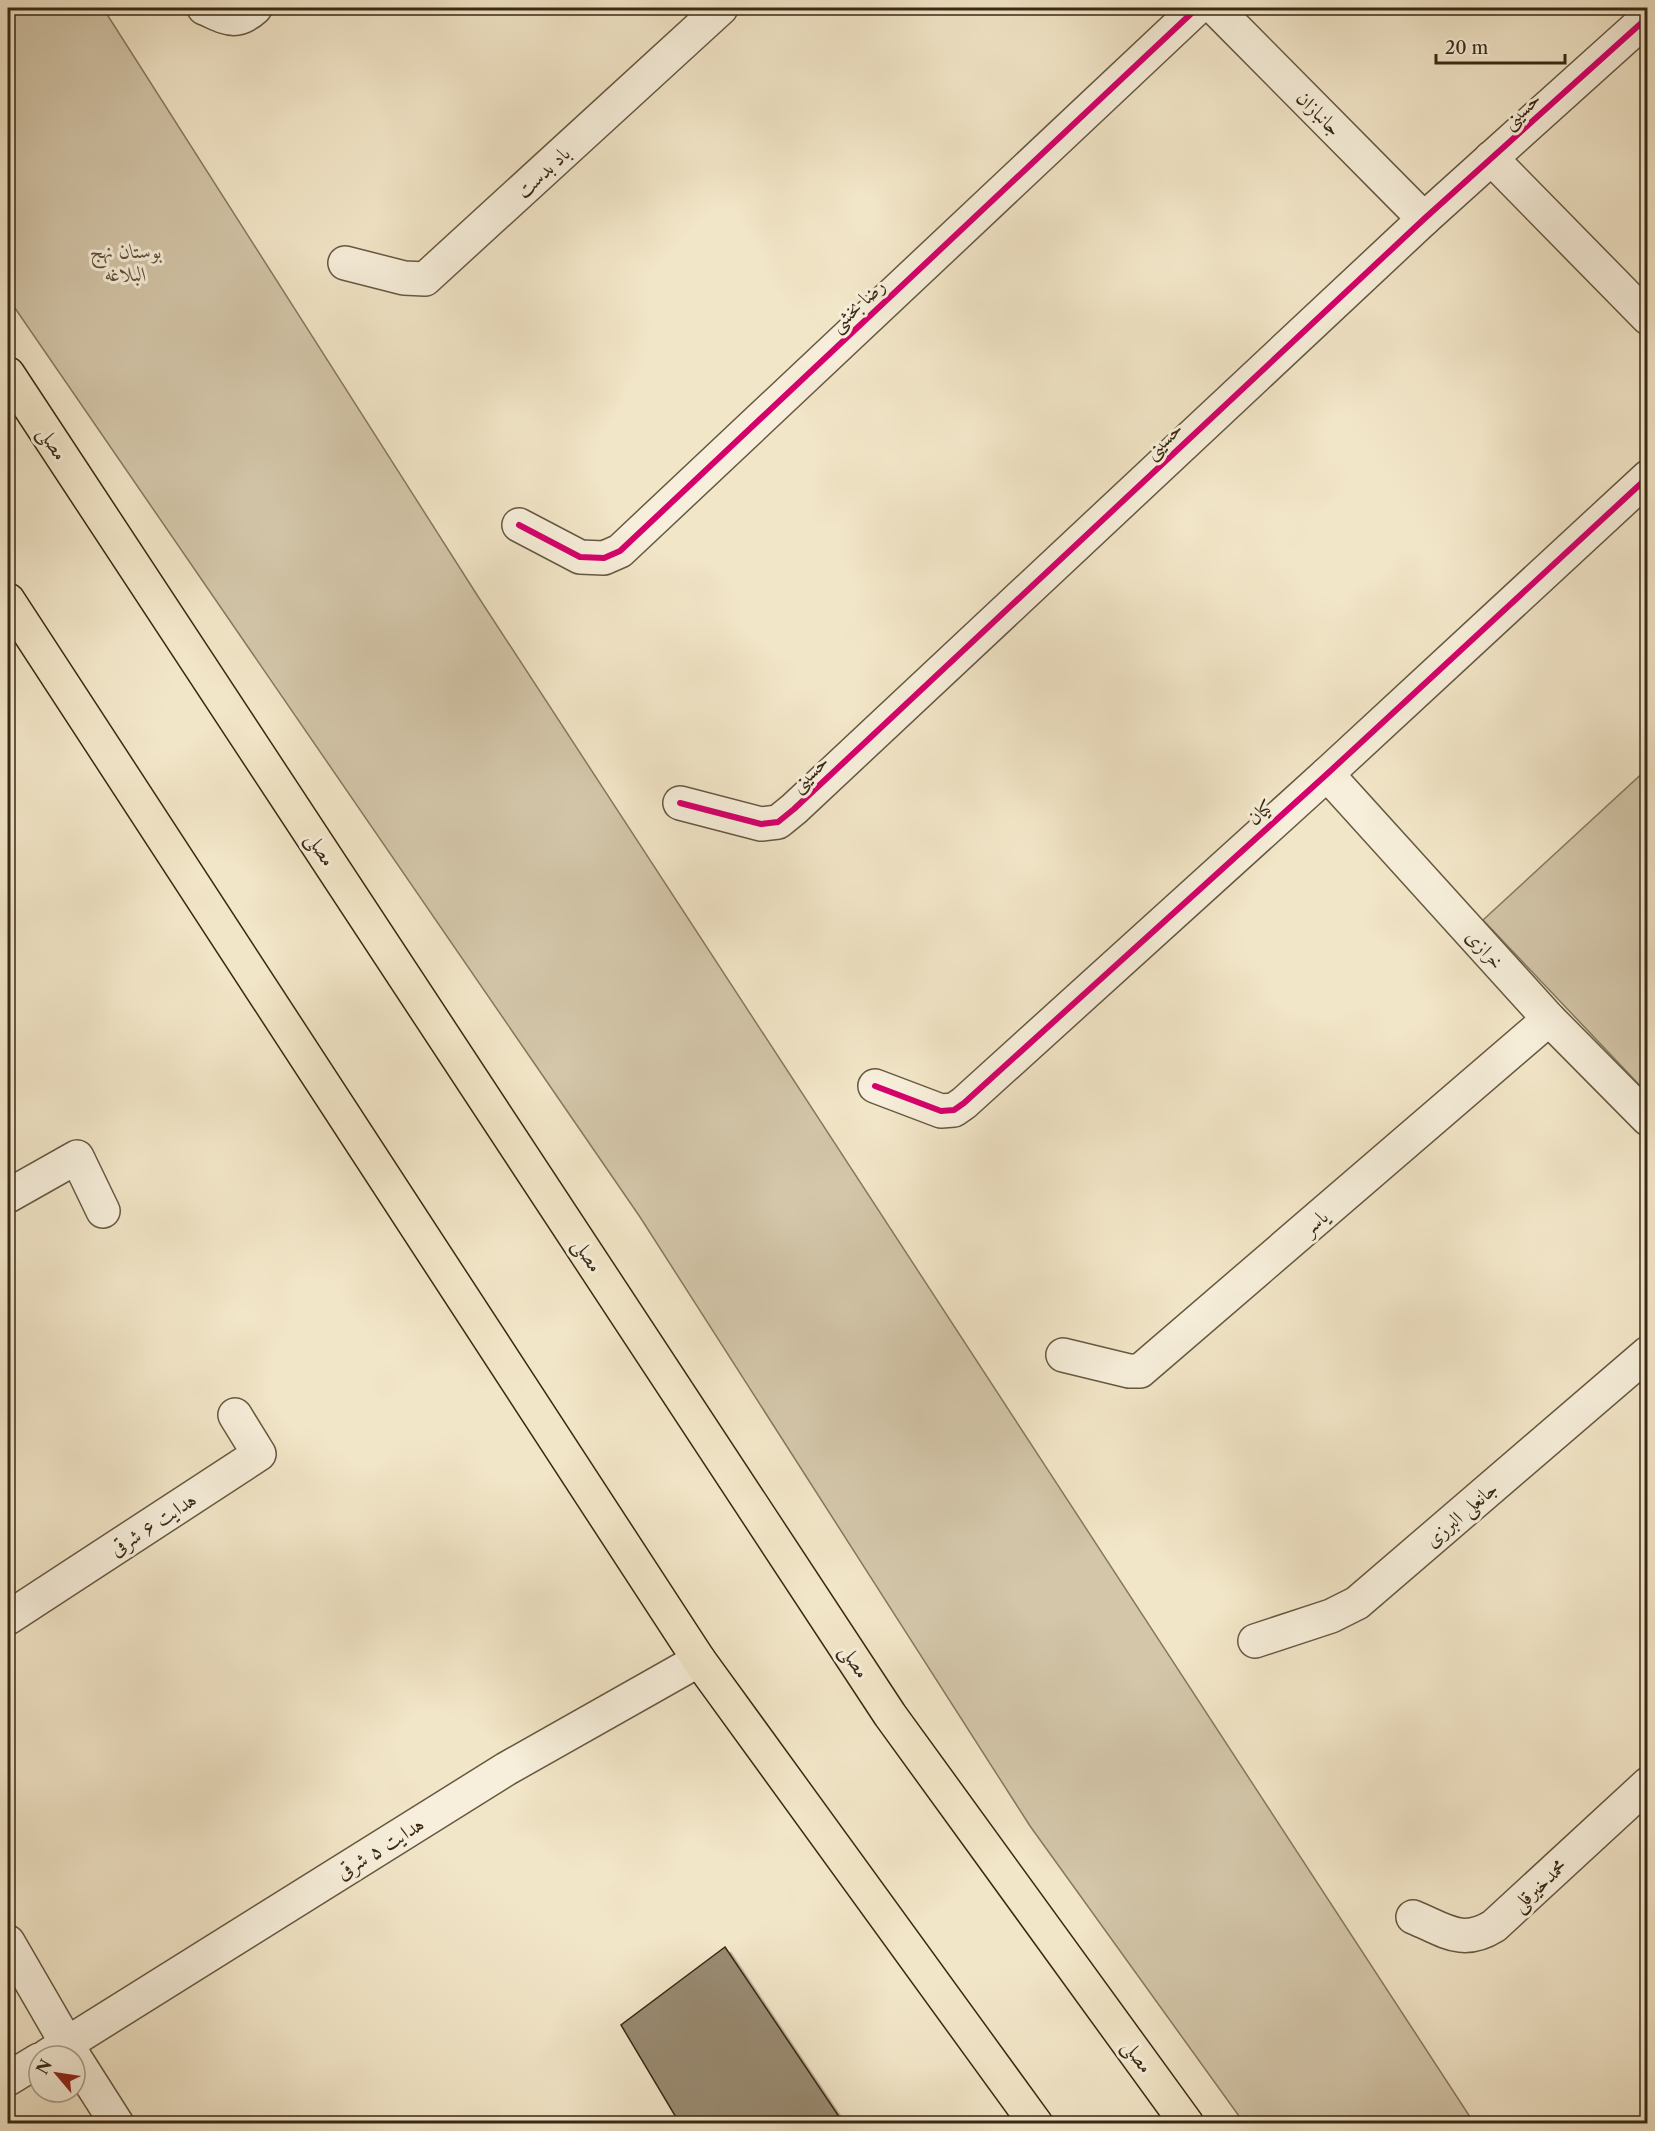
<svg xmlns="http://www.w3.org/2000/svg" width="1655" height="2131" font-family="'Libre Caslon Text',Amiri,serif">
  <defs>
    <filter id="shadow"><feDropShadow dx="5.5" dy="5.5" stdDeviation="0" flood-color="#0004"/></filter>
  </defs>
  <rect width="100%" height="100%" fill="#f2e6c8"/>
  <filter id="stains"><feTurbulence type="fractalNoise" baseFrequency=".00333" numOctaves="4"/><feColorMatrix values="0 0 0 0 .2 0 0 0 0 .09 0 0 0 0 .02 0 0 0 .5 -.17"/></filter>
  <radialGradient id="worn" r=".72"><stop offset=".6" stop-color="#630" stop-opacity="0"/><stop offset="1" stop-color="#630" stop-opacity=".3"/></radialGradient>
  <g fill="#d3c6a9" stroke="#86785e" stroke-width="1.5">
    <polygon points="8,8 103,8 479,598 1474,2123 1244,2123 1030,1826 640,1217 8,298"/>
    <polygon points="1647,769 1647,1093 1483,920"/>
  </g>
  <polygon fill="#998b72" stroke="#392914" stroke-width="1.5" filter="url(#shadow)" points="725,1947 844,2124 680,2124 621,2025"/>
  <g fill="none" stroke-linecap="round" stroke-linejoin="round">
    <defs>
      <g id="minor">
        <path d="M204 8C226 17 235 26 255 8"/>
        <polyline points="1215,8 1424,219"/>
        <polyline points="1491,158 1648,318"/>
        <polyline points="345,263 404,278 425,279 721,8"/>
        <polyline points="519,525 580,557 604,558 620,551 1197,8"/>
        <polyline points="1327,774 1549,1019 1648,1119"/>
        <polyline points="680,803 761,824 778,822 794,809 1424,219 1648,17"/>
        <polyline points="875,1086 941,1111 954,1110 964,1103 1327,774 1648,477"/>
        <polyline points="8,1196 77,1157 103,1211"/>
        <polyline points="1063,1355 1129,1371 1140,1371 1549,1019"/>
        <polyline points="8,1618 259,1454 235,1415"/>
        <polyline points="1255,1641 1331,1616 1357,1603 1648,1353"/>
        <path d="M1413 1917C1445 1930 1462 1946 1494 1926L1648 1784"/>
        <polyline points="8,1942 74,2056"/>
        <polyline points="47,2056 506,1769 699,1660"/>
        <polyline points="75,2058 117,2124"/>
        <polyline points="8,2079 39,2060"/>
      </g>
      <g id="major">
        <polyline points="8,374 890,1715 1187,2124"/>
        <polyline points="8,600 699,1660 1036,2124"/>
      </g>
    </defs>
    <use href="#minor" stroke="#675841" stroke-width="36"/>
    <use href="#major" stroke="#392914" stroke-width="36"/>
    <use href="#minor" stroke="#f7efdb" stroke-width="33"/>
    <use href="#major" stroke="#f2e6c8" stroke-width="33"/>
    <defs>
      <g id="cycleway">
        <polyline points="519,525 580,557 604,558 620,551 1197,8"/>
        <polyline points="680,803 761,824 778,822 794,809 1424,219 1648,17"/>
        <polyline points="875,1086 941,1111 954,1110 964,1103 1327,774 1648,477"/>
      </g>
    </defs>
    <use href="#cycleway" stroke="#f7efdb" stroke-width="10"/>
    <use href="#cycleway" stroke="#d6006c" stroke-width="6"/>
  </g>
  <g text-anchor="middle" stroke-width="6" stroke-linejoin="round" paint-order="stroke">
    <g font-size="20" fill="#392914" stroke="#f7efdb">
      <text transform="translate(1521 110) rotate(-42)" y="7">حسینی</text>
      <text transform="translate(1319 113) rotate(45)" y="7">جانبازان</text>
      <text transform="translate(543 172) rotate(-43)" y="7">باد بدست</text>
      <text transform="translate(857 305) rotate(-43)" y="7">رضا بخشی</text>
      <text transform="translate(1163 440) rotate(-43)" y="7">حسینی</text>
      <text transform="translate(53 443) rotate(57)" y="7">مصلی</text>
      <text transform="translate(809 773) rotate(-43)" y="7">حسینی</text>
      <text transform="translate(1260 812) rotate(-42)" y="7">کیان</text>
      <text transform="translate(321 849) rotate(57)" y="7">مصلی</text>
      <text transform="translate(1485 949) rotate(48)" y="7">خرازی</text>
      <text transform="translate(1315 1222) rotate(-41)" y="7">یاسر</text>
      <text transform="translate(588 1255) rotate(57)" y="7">مصلی</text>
      <text transform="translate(1461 1514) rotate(-41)" y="7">جانعلی البرزی</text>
      <text transform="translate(153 1524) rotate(-33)" y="7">هدایت ۶ شرقی</text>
      <text transform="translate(855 1661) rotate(57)" y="7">مصلی</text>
      <text transform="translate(380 1848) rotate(-32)" y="7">هدایت ۵ شرقی</text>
      <text transform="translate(1539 1885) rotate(-43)" y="7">محمدخیرقلی</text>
      <text transform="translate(1138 2056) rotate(54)" y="7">مصلی</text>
    </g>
    <g font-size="20" font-style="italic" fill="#605039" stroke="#f7efdb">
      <text x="126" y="258">بوستان نهج<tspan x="126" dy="23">البلاغه</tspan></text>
    </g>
  </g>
  <rect width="1655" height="2131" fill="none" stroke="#f2e6c8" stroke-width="30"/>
  <rect x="9" y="9" width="1637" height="2113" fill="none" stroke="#392914" stroke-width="3"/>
  <rect x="15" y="15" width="1625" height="2101" fill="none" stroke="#392914" stroke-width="1.5"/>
  <g transform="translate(57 2074) rotate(299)"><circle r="28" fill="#f7efdb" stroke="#aba08b" stroke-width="1.5"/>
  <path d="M0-4.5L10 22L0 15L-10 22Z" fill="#8f2418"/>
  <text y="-9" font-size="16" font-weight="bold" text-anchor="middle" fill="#392914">N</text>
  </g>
  <path d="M1436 54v9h129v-9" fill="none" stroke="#392914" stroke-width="3"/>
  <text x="1445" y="54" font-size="18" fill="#392914" stroke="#f7efdb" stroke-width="4.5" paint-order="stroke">20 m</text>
  <rect width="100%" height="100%" filter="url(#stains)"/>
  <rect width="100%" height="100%" fill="url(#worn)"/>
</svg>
